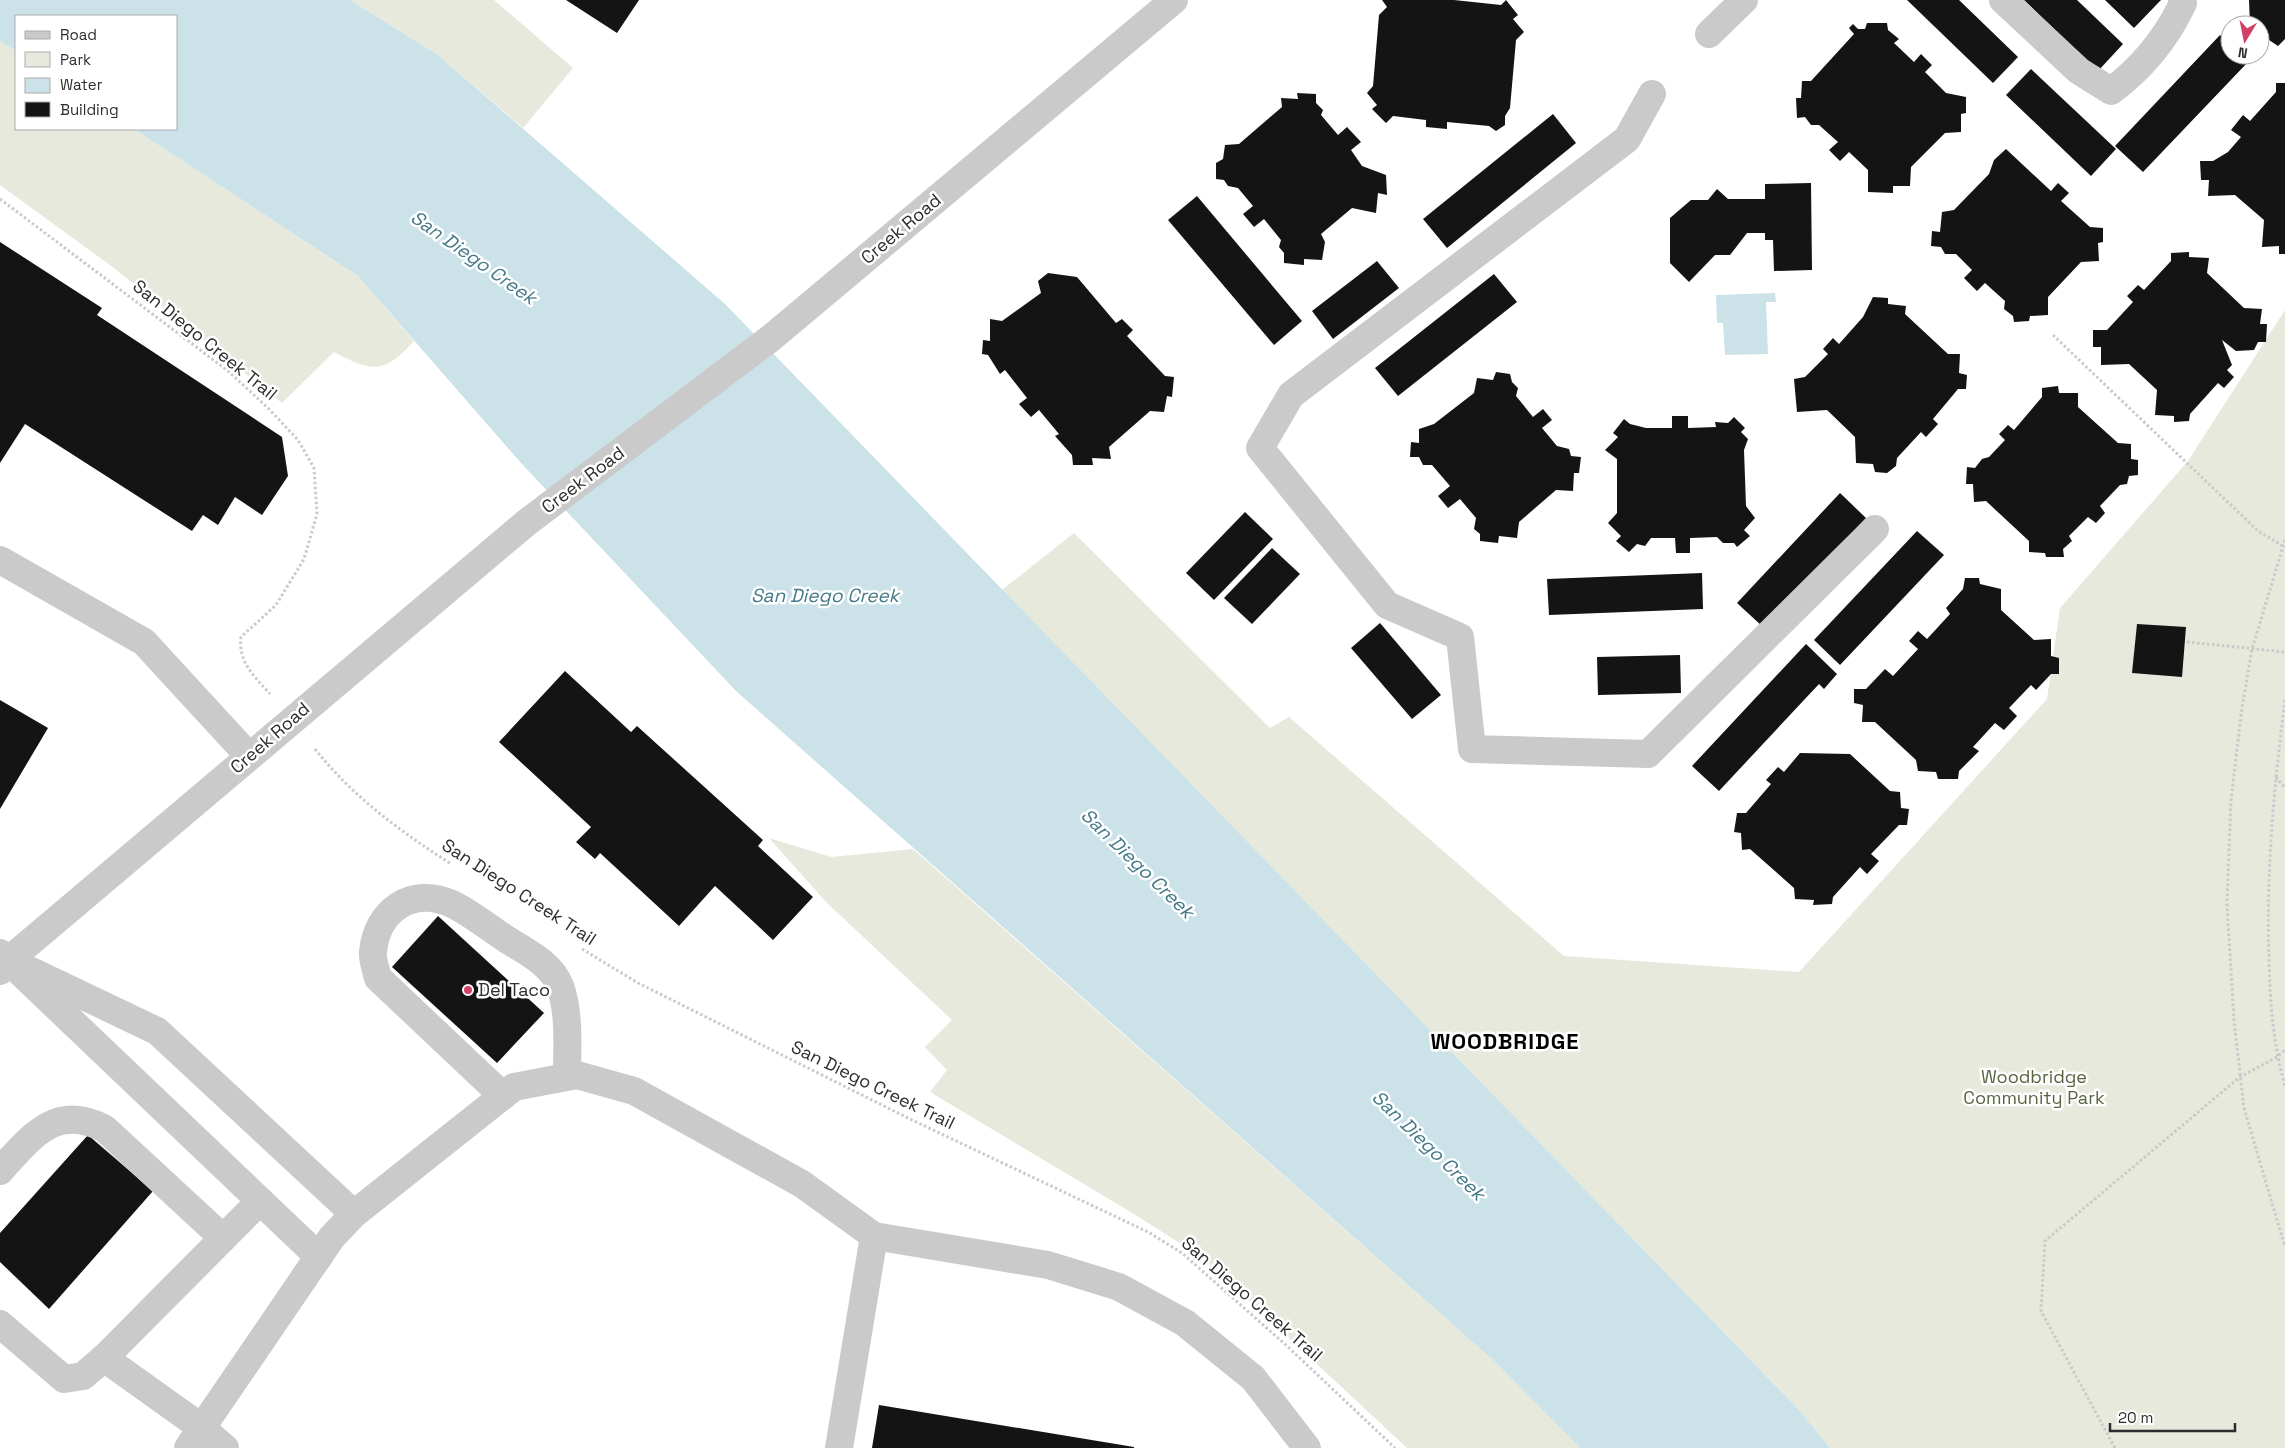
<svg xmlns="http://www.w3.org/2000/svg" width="2285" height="1448" font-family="'Space Grotesk',sans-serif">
  <rect width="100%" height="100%" fill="#fff"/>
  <g fill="#e6e9dc">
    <polygon points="350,0 494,0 573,68 523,128 438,55"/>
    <path d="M0 41 16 51V129H134L358 276 414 341C383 375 372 372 334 352L282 403 110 265 0 185Z"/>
    <polygon points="2285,310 2285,1448 1830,1448 1801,1412 1002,590 1074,533 1270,728 1289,717 1564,956 1799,972 2047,699 2060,608 2188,461"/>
    <polygon points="769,838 831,857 913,849 1494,1361 1580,1448 1407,1448 1203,1258 1134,1214 930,1092 947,1070 925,1047 952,1020 826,902"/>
  </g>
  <g fill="#cae2e8">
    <polygon points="0,0 350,0 438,55 725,304 1801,1412 1830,1448 1580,1448 1494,1361 737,692 521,463 358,276 134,129 176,129 176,16 16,16 16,51 0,41"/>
    <polygon points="1775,293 1776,302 1766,302 1768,354 1725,355 1723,323 1717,323 1716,295"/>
  </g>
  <g fill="#141414">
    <polygon points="566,0 639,0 617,33"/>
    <polygon points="1382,0 1454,0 1501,5 1506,0 1518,15 1513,19 1524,32 1516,40 1510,108 1505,116 1505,125 1496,131 1489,126 1447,122 1447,129 1426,127 1426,120 1393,116 1386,123 1372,109 1377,105 1367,93 1373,86 1379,15 1387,7"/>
    <polygon points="1907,0 1959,0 2018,57 1993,83"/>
    <polygon points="2024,0 2077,0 2123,44 2098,71"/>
    <polygon points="2105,0 2161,0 2134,28"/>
    <polygon points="2249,0 2285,0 2285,39 2278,46 2260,34 2260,25 2250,25"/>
    <polygon points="1867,23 1887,23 1888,30 1899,39 1894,43 1914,62 1921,54 1932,65 1925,72 1946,93 1966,97 1966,113 1961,114 1961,132 1945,133 1911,167 1910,186 1893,186 1893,193 1868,192 1868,170 1849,152 1840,161 1829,150 1838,142 1819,125 1811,125 1805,117 1797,118 1796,98 1801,98 1802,81 1811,81 1854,34 1849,28 1853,24 1858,29 1865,29"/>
    <polygon points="2220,35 2230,45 2230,55 2240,55 2248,62 2143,172 2115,146"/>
    <polygon points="2031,69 2116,149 2091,176 2006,95"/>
    <polygon points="2276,83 2285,83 2285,254 2279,254 2279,246 2262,247 2264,220 2235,195 2208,196 2209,180 2201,180 2200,161 2213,161 2228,152 2241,137 2231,130 2243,115 2250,121 2276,92"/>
    <polygon points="1297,93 1316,94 1316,103 1323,110 1321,115 1338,135 1347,127 1361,142 1351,150 1362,166 1386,175 1387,195 1378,193 1376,213 1352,208 1321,234 1325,242 1322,260 1304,259 1304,265 1284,263 1284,253 1279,247 1281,240 1264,219 1254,227 1243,214 1253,206 1238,188 1228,186 1224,180 1216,179 1216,163 1223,159 1225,145 1239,144 1282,107 1281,98 1298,99"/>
    <polygon points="1553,114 1576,143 1447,248 1423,219"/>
    <polygon points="2006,149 2051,191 2058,183 2069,193 2061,201 2090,227 2103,228 2103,242 2098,243 2099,261 2081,262 2048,297 2048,315 2030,316 2029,321 2014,322 2013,316 2004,309 2005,301 1985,283 1977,291 1964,278 1972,270 1956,254 1945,254 1941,247 1931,246 1932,231 1940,232 1942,212 1954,210 1989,174 1994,160"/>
    <polygon points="1811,183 1812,270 1774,271 1773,240 1765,240 1765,233 1747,233 1730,255 1715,255 1689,282 1670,263 1670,218 1691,200 1708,200 1717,189 1728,199 1765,199 1765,184"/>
    <polygon points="1197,196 1302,321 1274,345 1168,220"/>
    <polygon points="0,242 102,308 97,315 282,437 288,476 262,515 235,497 218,525 203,515 192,531 25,424 0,463"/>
    <polygon points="2189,252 2189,257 2209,258 2207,273 2244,308 2262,309 2260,324 2267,324 2266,342 2258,342 2254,350 2236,351 2222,340 2232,365 2227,370 2234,377 2224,388 2218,383 2190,414 2189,421 2174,422 2174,416 2155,415 2157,390 2129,364 2101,365 2101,347 2093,347 2093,330 2107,330 2133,302 2127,296 2138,285 2144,290 2171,261 2171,253"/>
    <polygon points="1377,261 1399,288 1333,339 1312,311"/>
    <polygon points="1048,273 1077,277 1116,323 1122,319 1133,330 1127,336 1165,376 1174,377 1172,397 1167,396 1164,412 1150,411 1109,447 1111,459 1092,458 1093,465 1073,465 1072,455 1055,436 1059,434 1039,410 1031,417 1019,404 1027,398 1005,370 1000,374 988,355 982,354 983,340 990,341 990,319 1002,321 1041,293 1038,281"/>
    <polygon points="1494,274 1517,302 1398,396 1375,368"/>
    <polygon points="1873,297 1888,298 1888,304 1906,306 1905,314 1948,354 1960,354 1959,373 1967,375 1966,389 1958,389 1933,419 1938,424 1926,437 1921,432 1897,458 1896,466 1887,473 1875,472 1873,464 1856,463 1855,437 1827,410 1797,412 1794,379 1805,377 1828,354 1823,349 1833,338 1839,344 1863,317"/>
    <polygon points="1496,372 1510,374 1512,382 1518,388 1516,396 1533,417 1543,409 1552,420 1542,428 1557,446 1569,449 1571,456 1581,457 1579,473 1574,473 1573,491 1556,490 1519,522 1517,538 1499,536 1498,543 1480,541 1480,534 1474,529 1476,518 1460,499 1448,508 1438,496 1450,486 1432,465 1423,465 1419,457 1410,457 1411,442 1419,443 1419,429 1434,424 1474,393 1477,378 1493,380"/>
    <polygon points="2058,386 2059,393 2078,393 2078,407 2118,443 2131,444 2131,459 2138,460 2138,475 2129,476 2127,484 2120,485 2100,506 2105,513 2096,523 2088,517 2069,536 2072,541 2063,549 2064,557 2046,557 2045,553 2029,552 2029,541 1986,501 1974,502 1973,484 1966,484 1967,467 1975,468 1982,459 1989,457 2005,440 1999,434 2008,425 2014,430 2042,397 2042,388"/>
    <polygon points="1672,416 1688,416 1688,428 1716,427 1715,422 1728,423 1734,417 1745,428 1741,432 1748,439 1744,450 1746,506 1755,518 1744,530 1750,536 1737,547 1734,543 1723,543 1717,537 1690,538 1690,553 1676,553 1675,538 1651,538 1645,546 1637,544 1629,552 1616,541 1621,536 1608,523 1617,513 1617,459 1605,450 1618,437 1613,433 1624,419 1630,424 1646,428 1672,428"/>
    <polygon points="1840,493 1866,518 1763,627 1737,603"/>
    <polygon points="1245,512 1273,539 1214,600 1186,573"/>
    <polygon points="1917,531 1944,555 1840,665 1814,640"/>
    <polygon points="1272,548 1300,574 1252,624 1224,598"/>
    <polygon points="1702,573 1703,609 1549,615 1547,579"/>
    <polygon points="1965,578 1979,578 1980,584 2001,589 2001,610 2034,640 2051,639 2051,656 2059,658 2059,674 2051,674 2036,690 2031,685 2009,708 2017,716 2004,730 1995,723 1973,747 1979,751 1959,771 1958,779 1938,779 1936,772 1918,771 1916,760 1875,722 1862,722 1863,705 1854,703 1854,689 1866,689 1885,669 1893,676 1918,649 1909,641 1918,631 1927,639 1950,614 1946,608 1963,589"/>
    <polygon points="1380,623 1441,695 1412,719 1351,648"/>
    <polygon points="2137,624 2186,627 2182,677 2132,673"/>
    <polygon points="1806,644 1837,674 1824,689 1819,684 1719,791 1692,766"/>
    <polygon points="1680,655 1681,693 1598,695 1597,657"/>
    <polygon points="565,671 631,732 637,726 763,840 758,846 813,897 773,940 715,886 679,926 600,853 595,859 576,842 591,827 499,742"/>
    <polygon points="0,700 48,728 0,809"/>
    <polygon points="1800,753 1850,754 1890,791 1900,792 1901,808 1909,809 1907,825 1899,825 1871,854 1879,861 1867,874 1860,867 1833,897 1832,904 1813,905 1814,900 1795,899 1794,888 1750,849 1742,850 1741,833 1734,832 1737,813 1746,813 1771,784 1766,780 1778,767 1784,772"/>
    <polygon points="438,916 544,1013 497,1063 392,967"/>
    <polygon points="88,1135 153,1191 49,1309 0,1262 0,1233"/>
    <polygon points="879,1405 1134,1447 1134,1448 872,1448"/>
  </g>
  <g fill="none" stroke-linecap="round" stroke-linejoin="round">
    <g stroke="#cacaca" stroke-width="3" stroke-dasharray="2.5 2.5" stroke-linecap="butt">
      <path d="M0 199 228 371 268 408 298 440 314 468 317 514 304 559 276 605 241 637C238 662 254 676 270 694"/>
      <polyline points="2053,335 2258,531 2283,546"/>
      <polyline points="2285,540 2252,649 2242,708 2231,800 2227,904 2234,1021 2244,1108 2285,1247"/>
      <polyline points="2187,642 2285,652"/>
      <path d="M2285 700C2274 786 2266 872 2269 958 2270 1003 2273 1044 2285 1086"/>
      <path d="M315 749C353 797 400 831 451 864"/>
      <polyline points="2276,777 2285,788"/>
      <polyline points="582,949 638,983 912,1120 1148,1232 1182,1253 1287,1346 1395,1448"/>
      <polyline points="2115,1448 2041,1311 2045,1241 2240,1077 2277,1057 2285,1050"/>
    </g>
    <g stroke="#cacaca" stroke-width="28">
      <path d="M2003 0 2079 71 2111 91C2142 68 2167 37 2183 3L2182 0"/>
      <polyline points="1709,34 1744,0"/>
      <polyline points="1652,94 1627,139 1291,395 1260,448 1387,605 1460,637 1472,749 1648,754 1875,529"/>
      <polyline points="0,560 144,642 249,756"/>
      <polyline points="0,953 319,1257"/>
      <polyline points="0,971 9,960 526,523 771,338 1174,0"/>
      <polyline points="31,971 157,1031 354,1214"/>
      <path d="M503 1096 378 978C376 970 372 959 373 952 377 910 412 886 452 904 471 913 489 928 506 939 525 951 551 963 560 986 570 1014 567 1047 567 1076"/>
      <path d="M0 1171C30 1138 56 1102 105 1129L223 1238"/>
      <polyline points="0,1324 64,1379 83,1376 104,1358"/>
      <polyline points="188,1448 332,1237 354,1214 514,1087 577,1075 634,1091 802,1184 874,1236 1048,1265 1119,1287 1185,1323 1253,1378 1307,1448"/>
      <polyline points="225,1448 202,1428 104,1358 260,1201"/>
      <polyline points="839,1448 874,1236"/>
    </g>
  </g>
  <circle fill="#d34167" stroke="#fff" stroke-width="2" cx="468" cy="990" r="5"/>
  <g text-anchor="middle" stroke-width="5" stroke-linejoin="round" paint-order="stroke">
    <g font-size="18" fill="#2d2d2d" stroke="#fff">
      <text transform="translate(901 229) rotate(-40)" y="6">Creek Road</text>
      <text transform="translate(205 340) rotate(39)" y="6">San Diego Creek Trail</text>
      <text transform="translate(583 480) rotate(-37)" y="6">Creek Road</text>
      <text transform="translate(270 738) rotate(-41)" y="6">Creek Road</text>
      <text transform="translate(519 892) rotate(33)" y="6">San Diego Creek Trail</text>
      <text transform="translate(873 1085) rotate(26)" y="6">San Diego Creek Trail</text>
      <text transform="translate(1252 1299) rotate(41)" y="6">San Diego Creek Trail</text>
    </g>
    <g font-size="18" fill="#2d2d2d" stroke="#fff" text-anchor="start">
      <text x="478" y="996">Del Taco</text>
    </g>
    <g font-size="18" fill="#58643f" stroke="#fff">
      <text x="2034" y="1083">Woodbridge<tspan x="2034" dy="21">Community Park</tspan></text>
    </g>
    <g font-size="19" font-style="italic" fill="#447a87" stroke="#fff">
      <text transform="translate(474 257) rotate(35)" y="7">San Diego Creek</text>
      <text x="825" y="602">San Diego Creek</text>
      <text transform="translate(1138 863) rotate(44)" y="7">San Diego Creek</text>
      <text transform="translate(1429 1145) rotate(44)" y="7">San Diego Creek</text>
    </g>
    <g font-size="22" font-weight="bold" letter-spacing="1" fill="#000" stroke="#fff">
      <text x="1505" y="1049">WOODBRIDGE</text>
    </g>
  </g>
  <rect x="15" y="15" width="162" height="115" fill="#ffffff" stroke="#ababab"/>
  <rect x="25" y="31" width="25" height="8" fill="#cacaca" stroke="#ababab"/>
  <text x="60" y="40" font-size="15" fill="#2d2d2d">Road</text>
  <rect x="25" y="52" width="25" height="15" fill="#e6e9dc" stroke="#ababab"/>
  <text x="60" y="65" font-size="15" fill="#2d2d2d">Park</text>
  <rect x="25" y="78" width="25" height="15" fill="#cae2e8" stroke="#ababab"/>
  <text x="60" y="90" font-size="15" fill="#2d2d2d">Water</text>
  <rect x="25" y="102" width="25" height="15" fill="#141414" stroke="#ababab"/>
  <text x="60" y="115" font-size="15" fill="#2d2d2d">Building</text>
  <g transform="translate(2245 40) rotate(190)"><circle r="24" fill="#ffffff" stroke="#ababab"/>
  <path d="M0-4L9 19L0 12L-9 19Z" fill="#d34167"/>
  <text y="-8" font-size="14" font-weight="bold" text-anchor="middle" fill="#2d2d2d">N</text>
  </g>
  <path d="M2110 1423v8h125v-8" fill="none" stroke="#2d2d2d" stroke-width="2.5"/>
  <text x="2118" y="1423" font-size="15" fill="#2d2d2d" stroke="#ffffff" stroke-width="4" paint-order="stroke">20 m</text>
</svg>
